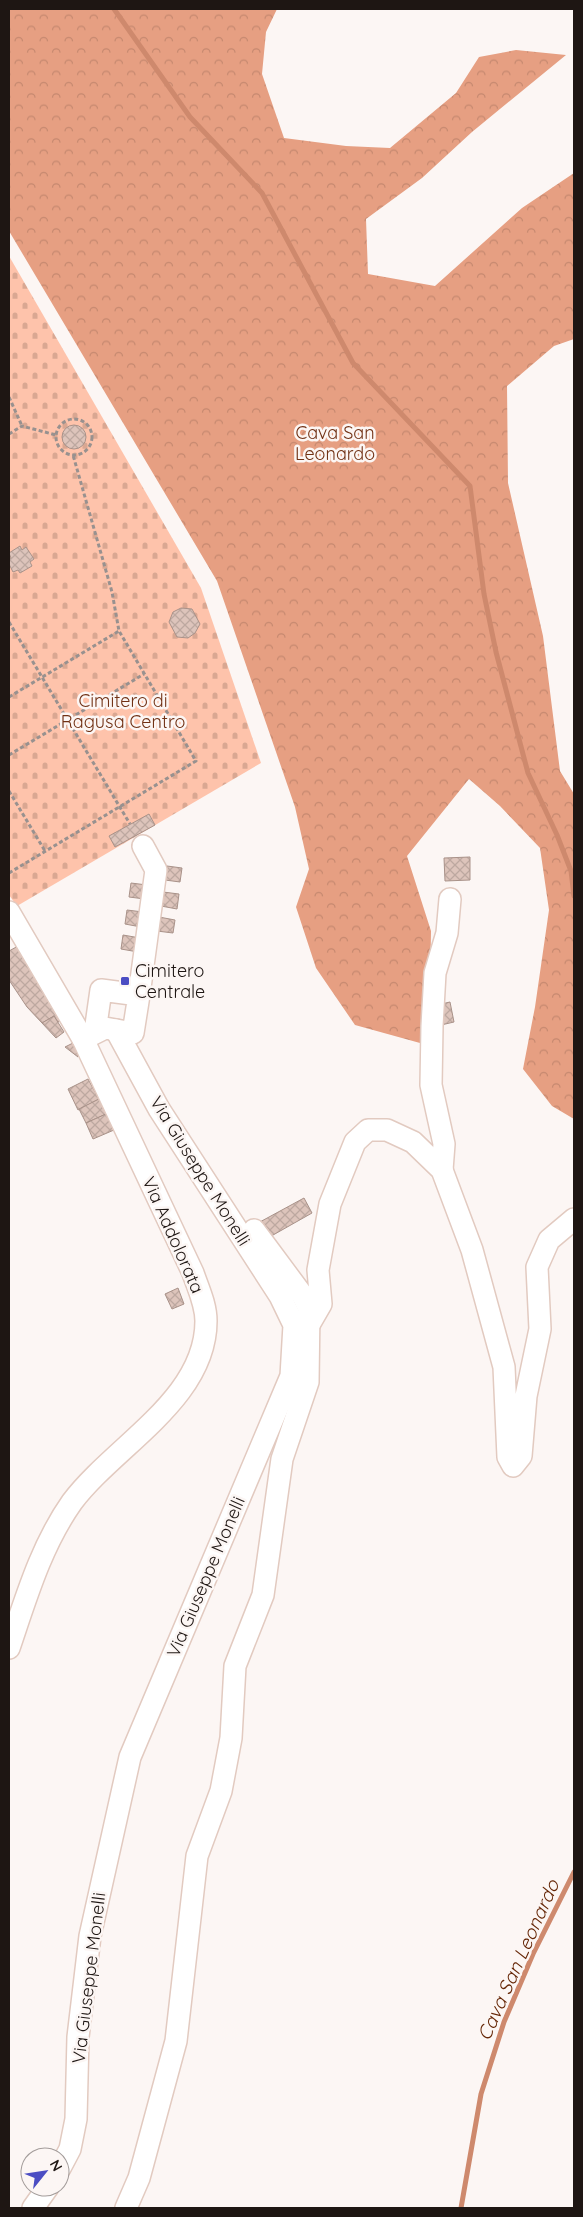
<svg xmlns="http://www.w3.org/2000/svg" width="583" height="2217" font-family="Quicksand,sans-serif">
  <defs>
    <pattern id="forest-crowns" width="20" height="18" patternUnits="userSpaceOnUse" patternTransform="scale(1.25)"><rect width="20" height="18" fill="#e69f82"/><path d="M2 6a3 3 0 1 1 6 0M12 15a3 3 0 1 1 6 0" fill="none" stroke="#c5886f"/></pattern>
    <pattern id="cemetery-stones" width="16" height="16" patternUnits="userSpaceOnUse" patternTransform="scale(1.25)"><rect width="16" height="16" fill="#fec3ab"/><path d="M2 7V4a2 2 0 0 1 4 0v3zM10 15v-3a2 2 0 0 1 4 0v3z" fill="#d9a792"/></pattern>
    <pattern id="building-cross-hatch" width="8" height="8" patternUnits="userSpaceOnUse" patternTransform="scale(1.25)"><rect width="8" height="8" fill="#ddc4bb"/><path d="M0 0l8 8M0 8l8-8" fill="none" stroke="#bda8a0"/></pattern>
  </defs>
  <rect width="100%" height="100%" fill="#fcf6f4"/>
  <polygon fill="url(#forest-crowns)" points="9,9 277,9 266,32 262,74 284,138 346,146 390,148 456,93 479,57 516,50 566,55 472,132 422,178 366,219 368,274 435,286 522,208 574,173 574,339 554,346 507,386 508,483 543,636 560,771 574,794 574,1119 552,1106 523,1069 535,1007 549,910 540,848 500,806 469,779 407,856 431,931 430,990 420,1043 355,1025 316,968 296,907 309,869 295,807 217,581 9,231"/>
  <polygon fill="url(#cemetery-stones)" points="9,256 201,588 261,763 17,906 9,895"/>
  <g fill="none" stroke-linecap="round" stroke-linejoin="round">
    <g stroke="#ce896d" stroke-width="5">
      <polyline points="114,9 190,117 262,193 353,363 470,486 484,594 496,652 528,773 557,835 571,871 574,896"/>
      <polyline points="461,2208 481,2094 504,2022 533,1954 574,1872"/>
    </g>
  </g>
  <g fill="url(#building-cross-hatch)" stroke="#a99289">
    <circle cx="74" cy="437" r="12"/>
    <polygon points="20,546 22,550 26,547 34,559 30,562 32,566 20,573 18,570 13,572 9,564 9,559 11,558 9,553"/>
    <polygon points="181,608 192,609 200,624 195,633 188,638 177,637 169,622 173,612"/>
    <polygon points="149,814 155,825 115,847 109,836"/>
    <polygon points="470,857 470,880 445,881 444,858"/>
    <polygon points="167,866 182,868 180,882 165,880"/>
    <polygon points="131,883 147,885 145,899 129,897"/>
    <polygon points="163,892 179,894 177,909 161,906"/>
    <polygon points="127,910 143,912 141,927 125,924"/>
    <polygon points="159,917 175,920 173,933 157,931"/>
    <polygon points="123,935 140,938 138,952 121,949"/>
    <polygon points="20,945 64,1019 58,1022 54,1016 42,1023 27,1007 9,980 9,951"/>
    <polygon points="450,1002 454,1022 441,1025 437,1005"/>
    <polygon points="54,1016 64,1032 56,1038 42,1023"/>
    <polygon points="75,1042 78,1057 65,1047"/>
    <polygon points="88,1079 99,1099 78,1110 68,1089"/>
    <polygon points="99,1099 106,1114 86,1123 79,1109"/>
    <polygon points="106,1114 114,1130 93,1139 86,1123"/>
    <polygon points="304,1198 312,1213 266,1239 258,1223"/>
    <polygon points="178,1288 184,1304 172,1309 165,1294"/>
  </g>
  <g fill="none" stroke-linecap="round" stroke-linejoin="round">
    <defs>
      <g id="minor">
        <path d="M9 912 83 1039 193 1273C198 1288 206 1304 206 1321 206 1399 115 1445 72 1502 41 1546 26 1598 9 1648"/>
        <polyline points="139,995 156,870 143,846"/>
        <polyline points="83,1039 105,1028 133,1033 139,995 101,990 95,1032"/>
        <polyline points="442,1170 444,1144 431,1085 432,1026 435,973 447,933 450,899"/>
        <polyline points="310,1323 321,1304 318,1270 330,1204 355,1142 368,1130 387,1130 413,1142 442,1170 472,1250 504,1367 508,1457 513,1466 521,1456 526,1396 540,1329 537,1267 549,1240 574,1219"/>
        <polyline points="60,2168 70,2149 76,2119 78,2037 90,1936 130,1757 291,1376 294,1325 280,1296 159,1109 116,1030"/>
        <polyline points="33,2208 48,2187"/>
        <polyline points="126,2208 139,2178 176,2041 197,1856 221,1791 231,1738 235,1666 263,1595 282,1459 308,1382 309,1309 303,1296 254,1230"/>
      </g>
    </defs>
    <use href="#minor" stroke="#e2cac0" stroke-width="24"/>
    <g stroke="#98918f" stroke-width="3" stroke-dasharray="4 2.5" stroke-linecap="butt">
      <polyline points="9,397 22,426"/>
      <circle cx="74" cy="437" r="18"/>
      <polyline points="9,434 22,426 56,435"/>
      <polyline points="9,622 130,824"/>
      <polyline points="9,697 119,631"/>
      <polyline points="9,755 144,674"/>
      <polyline points="9,791 45,851"/>
      <polyline points="9,873 196,761 119,631 112,592 73,455"/>
    </g>
    <use href="#minor" stroke="#fff" stroke-width="21"/>
  </g>
  <rect fill="#4b4dc3" stroke="#fcf6f4" stroke-width="2" x="120" y="976" width="10" height="10" rx="2.5"/>
  <g text-anchor="middle" stroke-width="5" stroke-linejoin="round" paint-order="stroke">
    <g font-size="18" fill="#713114" stroke="#fcf6f4">
      <text x="335" y="439">Cava San<tspan x="335" dy="21">Leonardo</tspan></text>
      <text x="123" y="707">Cimitero di<tspan x="123" dy="21">Ragusa Centro</tspan></text>
    </g>
    <g font-size="18" fill="#1e1613" stroke="#fcf6f4" text-anchor="start">
      <text x="135" y="977">Cimitero<tspan x="135" dy="21">Centrale</tspan></text>
    </g>
    <g font-size="18" fill="#1e1613" stroke="#fcf6f4">
      <text transform="translate(200 1171) rotate(58)" y="6">Via Giuseppe Monelli</text>
      <text transform="translate(173 1235) rotate(66)" y="6">Via Addolorata</text>
      <text transform="translate(206 1577) rotate(-67)" y="6">Via Giuseppe Monelli</text>
      <text transform="translate(89 1978) rotate(-83)" y="6">Via Giuseppe Monelli</text>
    </g>
    <g font-size="19" font-style="italic" fill="#662707" stroke="#fcf6f4">
      <text transform="translate(518 1960) rotate(-66)" y="7">Cava San Leonardo</text>
    </g>
  </g>
  <rect width="583" height="2217" fill="none" stroke="#1e1613" stroke-width="20"/>
  <g transform="translate(45 2172) rotate(60)"><circle r="24" fill="#fcf6f4" stroke="#a39c9a"/>
  <path d="M0-4L9 19L0 12L-9 19Z" fill="#4b4dc3"/>
  <text y="-8" font-size="14" font-weight="bold" text-anchor="middle" fill="#1e1613">N</text>
  </g>
</svg>
